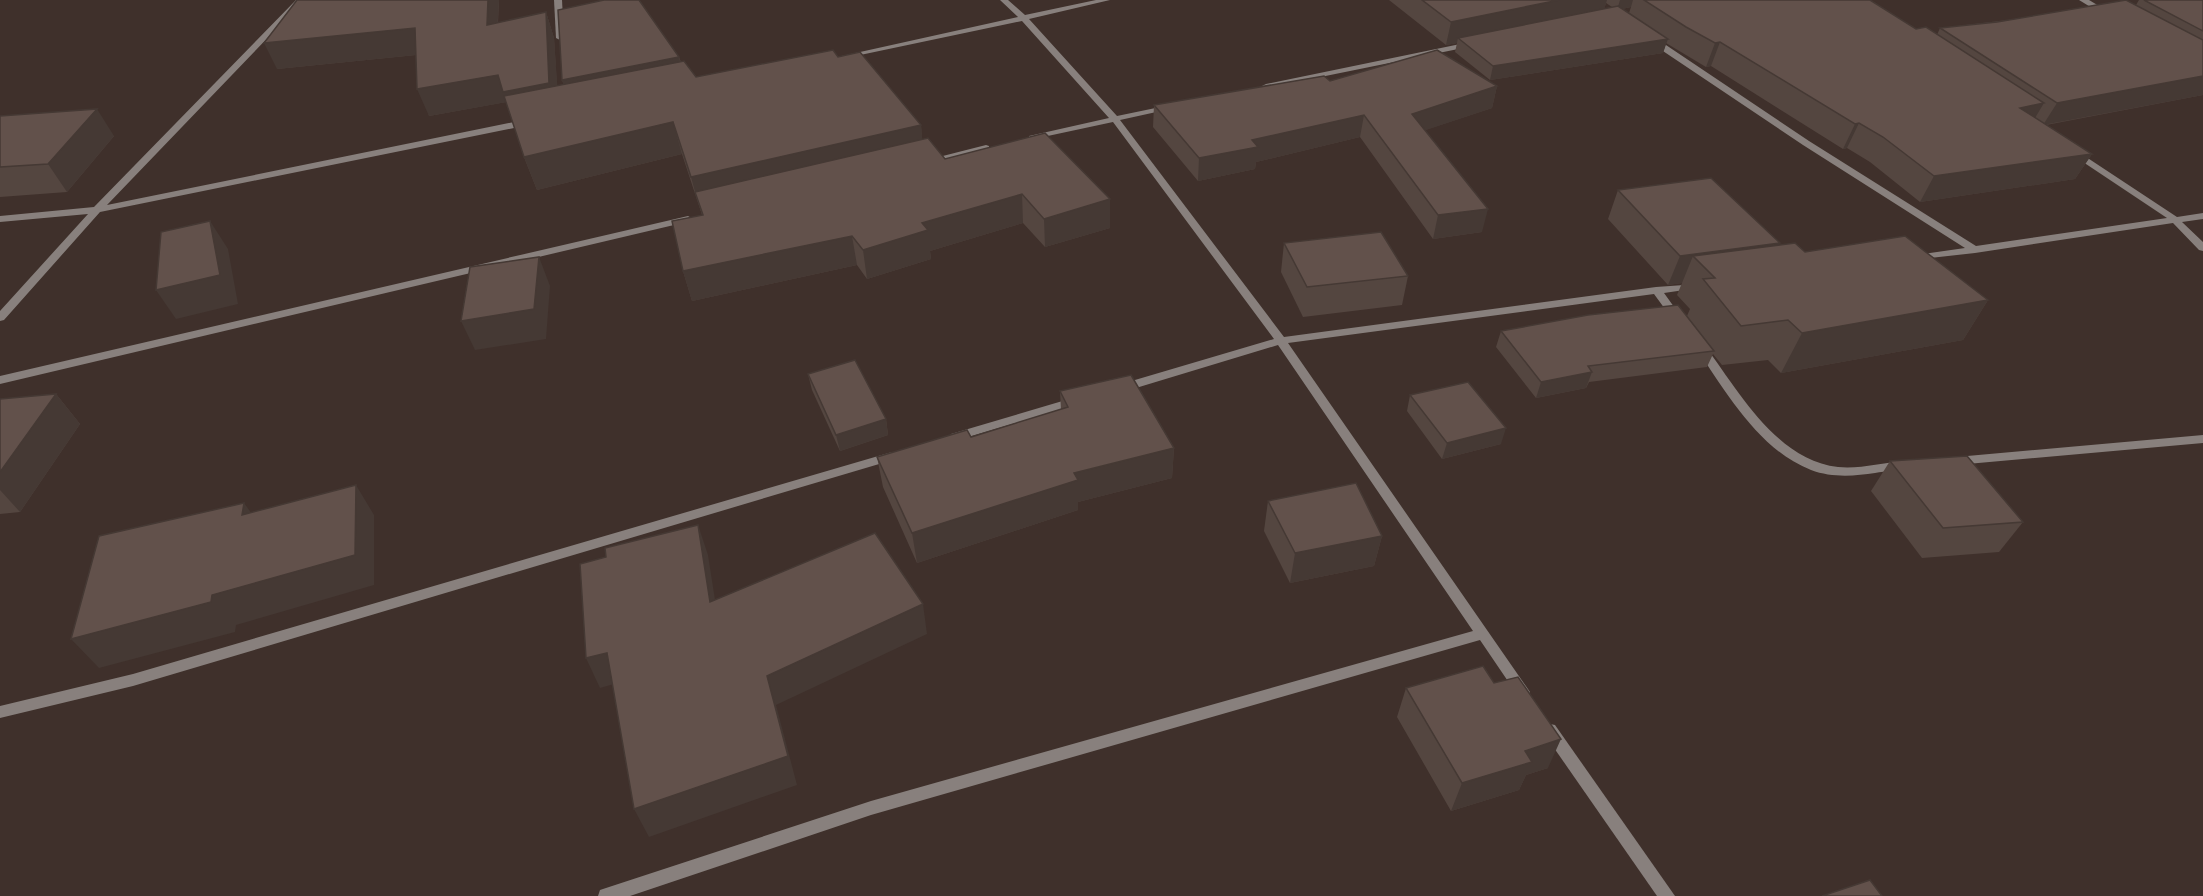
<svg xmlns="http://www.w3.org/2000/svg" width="2203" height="896" font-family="'Open Sans',sans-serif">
  <rect width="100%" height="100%" fill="#3f302b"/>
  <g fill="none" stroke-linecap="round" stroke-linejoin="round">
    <g fill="#88807d" fill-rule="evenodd">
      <polygon points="296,0 304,0 107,205 529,119 533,122 529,125 100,212 4,320 0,321 0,311 88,214 0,222 0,216 94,207"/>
      <polygon points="554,0 562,0 564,38 560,40 556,38"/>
      <polygon points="1000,0 1008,0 1025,15 1096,0 1110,0 1029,19 1117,116 1170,105 1170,109 1120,120 1284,337 1656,287 1698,284 1699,286 1698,288 1664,293 1682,318 1677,321 1673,320 1654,294 1288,343 1530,692 1528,696 1523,698 1518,696 1480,640 871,815 630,896 598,896 600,890 606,888 871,801 1473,631 1278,345 1126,391 1118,391 1116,388 1118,385 1274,339 1113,122 1029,140 1029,136 1109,118 1022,21 846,58 842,56 1018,17"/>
      <polygon points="2079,0 2089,0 2109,12 2102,14"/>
      <polygon points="1648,37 1654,37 1809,141 1976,246 2167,218 2071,154 2071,150 2074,149 2177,217 2203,213 2203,219 2182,222 2203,242 2203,251 2199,250 2173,223 1975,253 1912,260 1912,256 1916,255 1965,248 1803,145 1648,41"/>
      <polygon points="1470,42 1473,42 1473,46 1266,88 1262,86 1266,84"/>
      <polygon points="986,145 989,146 989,150 930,165 925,162 927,160"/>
      <polygon points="688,216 693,219 691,221 0,384 0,376"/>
      <path d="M1701 345 1705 346C1738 390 1777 461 1838 467 1860 469 1882 463 1903 461L1909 465 1907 468C1897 471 1886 471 1875 473 1855 476 1832 478 1811 470 1759 450 1726 392 1696 348Z"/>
      <polygon points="1076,397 1080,398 1082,401 1080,404 955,441 949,437 951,434"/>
      <polygon points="2203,435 2203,443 1956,465 1950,461 1956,457"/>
      <polygon points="892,452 896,453 898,456 896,459 133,686 0,718 0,706 133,674"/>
      <polygon points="1550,724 1555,725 1675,896 1657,896 1545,735 1543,730 1545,725"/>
    </g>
  </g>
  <g fill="#544640" fill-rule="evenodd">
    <polygon points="297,0 499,0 498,23 546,12 554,38 557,86 564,85 562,80 679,57 681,62 696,77 838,57 921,125 922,140 945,159 1110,228 1045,247 1023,223 930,251 931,259 867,279 857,265 692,301 683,271 702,215 682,154 537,190 524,157 506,102 429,116 416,55 277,69"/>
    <path d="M1389 0H1870L1916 29 1937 35 1940 28 2136 5 2139 0H2203V95L2046 125 2092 154 2075 179 1920 202 1870 162 1847 148 1843 149 1711 66 1706 67 1666 43 1663 53 1490 80 1455 52 1457 43 1446 45ZM1606 3 1612 7 1604 9ZM1631 7 1629 13 1622 9Z"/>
    <polygon points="1330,81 1497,86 1492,108 1425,130 1482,232 1433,239 1360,137 1256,162 1255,169 1198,181 1153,127 1154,105"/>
    <polygon points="0,116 114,136 67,192 0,197"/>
    <polygon points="1618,190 1779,245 1988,300 1963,340 1781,373 1768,360 1722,365 1713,354 1707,367 1589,382 1586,388 1536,398 1496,347 1501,331 1687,316 1690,309 1677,295 1682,283 1668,285 1608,219"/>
    <polygon points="1284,243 1408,276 1402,305 1303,317 1281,272"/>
    <polygon points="808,374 886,419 888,435 840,451 812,390"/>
    <polygon points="1060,391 1174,448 1172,478 1078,502 1078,510 917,563 883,487 877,457 971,437 1061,410"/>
    <polygon points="56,394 80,424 20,512 0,514 0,399"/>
    <polygon points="1410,395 1501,444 1442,459 1407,411"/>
    <polygon points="1890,461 2023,522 1999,552 1922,558 1871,491"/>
    <polygon points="1268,501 1382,536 1374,566 1290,583 1264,531"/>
    <polygon points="1406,688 1548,768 1526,775 1519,790 1451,811 1397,717"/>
  </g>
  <g fill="#453934">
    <polygon points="488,0 499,0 496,51 487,25"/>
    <polygon points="1559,0 1607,0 1603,13 1458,38 1457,43 1446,45 1451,22"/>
    <polygon points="1620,0 1633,0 1631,7 1617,10"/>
    <polygon points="546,12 554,38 559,110 507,102 429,116 417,89"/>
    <polygon points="415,28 426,54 277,69 264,43"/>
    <polygon points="1668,39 1663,53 1490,80 1493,66"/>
    <polygon points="1720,42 1711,66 1706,67 1715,43"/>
    <polygon points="679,57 686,84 571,107 562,80"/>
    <polygon points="2203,76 2203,95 2043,125 2057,103"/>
    <polygon points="1497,86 1492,108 1408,136 1412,114"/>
    <polygon points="2044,103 2029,128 2020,108"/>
    <polygon points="97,109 114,136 67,192 48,164"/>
    <polygon points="1364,115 1360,137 1256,162 1255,169 1198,181 1199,158 1252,140"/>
    <polygon points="673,122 682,154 537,190 524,157"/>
    <polygon points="1859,123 1847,148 1843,149 1855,124"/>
    <polygon points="921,125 924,158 695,192 700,210 691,177"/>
    <polygon points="2092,154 2075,179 1920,202 1934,176"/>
    <polygon points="1022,194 1023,223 930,251 931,259 867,279 863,250 922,223"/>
    <polygon points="1110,199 1110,228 1045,247 1044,219"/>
    <polygon points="1488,209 1482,232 1433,239 1438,215"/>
    <polygon points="210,221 228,249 238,304 176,319 156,290"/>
    <polygon points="852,236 857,265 692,301 683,271"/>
    <polygon points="1780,243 1767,272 1693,256 1682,283 1668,285 1680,256"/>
    <polygon points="539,257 550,286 546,339 475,350 461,321"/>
    <polygon points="1988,300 1963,340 1781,373 1802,333"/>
    <polygon points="1592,372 1586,388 1536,398 1541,382"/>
    <polygon points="56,394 80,424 20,512 0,490 0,472"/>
    <polygon points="886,419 888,435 840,451 836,435"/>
    <polygon points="1506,428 1501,444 1442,459 1447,443"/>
    <polygon points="1174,448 1172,478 1078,502 1078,510 917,563 912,533 1074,473"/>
    <polygon points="356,485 374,515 374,585 236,625 235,632 99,668 71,639"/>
    <polygon points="244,503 266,533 242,515"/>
    <polygon points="698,525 708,555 720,632 710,602"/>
    <polygon points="1382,536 1374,566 1290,583 1295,553"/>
    <polygon points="923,604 927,634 776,705 797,785 649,837 634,809 767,676"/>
    <polygon points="607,653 621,682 600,688 586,658"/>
    <polygon points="1561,739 1548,768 1526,775 1519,790 1451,811 1462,783 1525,751"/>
  </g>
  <g fill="#62514b" stroke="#453934" stroke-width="1.5">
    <polygon points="297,0 488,0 487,25 546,12 549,83 503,92 498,75 417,89 415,28 264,43"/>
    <polygon points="604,0 639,0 679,57 562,80 558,10"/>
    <polygon points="1422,0 1559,0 1451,22"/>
    <polygon points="1644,0 1870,0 1916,29 1926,27 2044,103 2020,108 2092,154 1934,176 1883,137 1859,123 1855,124 1720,42 1715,43 1686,27"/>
    <polygon points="2126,0 2203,40 2203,76 2057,103 1940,28 1997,22"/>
    <polygon points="2144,0 2203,0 2203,31"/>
    <polygon points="1618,6 1668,39 1493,66 1458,38"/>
    <polygon points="833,50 838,57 860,52 921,125 691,177 673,122 524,157 504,96 684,61 696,77"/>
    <polygon points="1437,50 1497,86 1412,114 1488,209 1438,215 1364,115 1252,140 1258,147 1199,158 1154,105 1324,76 1330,81"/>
    <polygon points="97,109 48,164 0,167 0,116"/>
    <polygon points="1045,133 1110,199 1044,219 1022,194 922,223 928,230 863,250 852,236 683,271 672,221 703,215 695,192 928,138 945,159"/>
    <polygon points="1711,178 1780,243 1680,256 1618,190"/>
    <polygon points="210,221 220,275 156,290 161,232"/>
    <polygon points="1381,232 1408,276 1307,287 1284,243"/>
    <polygon points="1905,236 1988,300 1802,333 1788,320 1741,326 1703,279 1715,278 1693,256 1795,243 1805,252"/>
    <polygon points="539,257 534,309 461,321 470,267"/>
    <polygon points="1678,305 1714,351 1588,366 1592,372 1541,382 1501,331 1588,315"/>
    <polygon points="855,360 886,419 836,435 808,374"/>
    <polygon points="1131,375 1174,448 1074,473 1078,480 912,533 877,457 967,430 971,437 1068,407 1060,391"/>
    <polygon points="1468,382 1506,428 1447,443 1410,395"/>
    <polygon points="56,394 0,472 0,399"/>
    <polygon points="1967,456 2023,522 1943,528 1890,461"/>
    <polygon points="1356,483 1382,536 1295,553 1268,501"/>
    <polygon points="356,485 355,555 212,595 211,602 71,639 99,536 244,503 242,515"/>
    <polygon points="698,525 710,602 875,533 923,604 767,676 788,756 634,809 607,653 586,658 580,564 606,557 605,548"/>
    <polygon points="1483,666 1494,683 1518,677 1561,739 1525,751 1532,762 1462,783 1406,688"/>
    <polygon points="1870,880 1882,896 1822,896"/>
  </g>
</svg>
